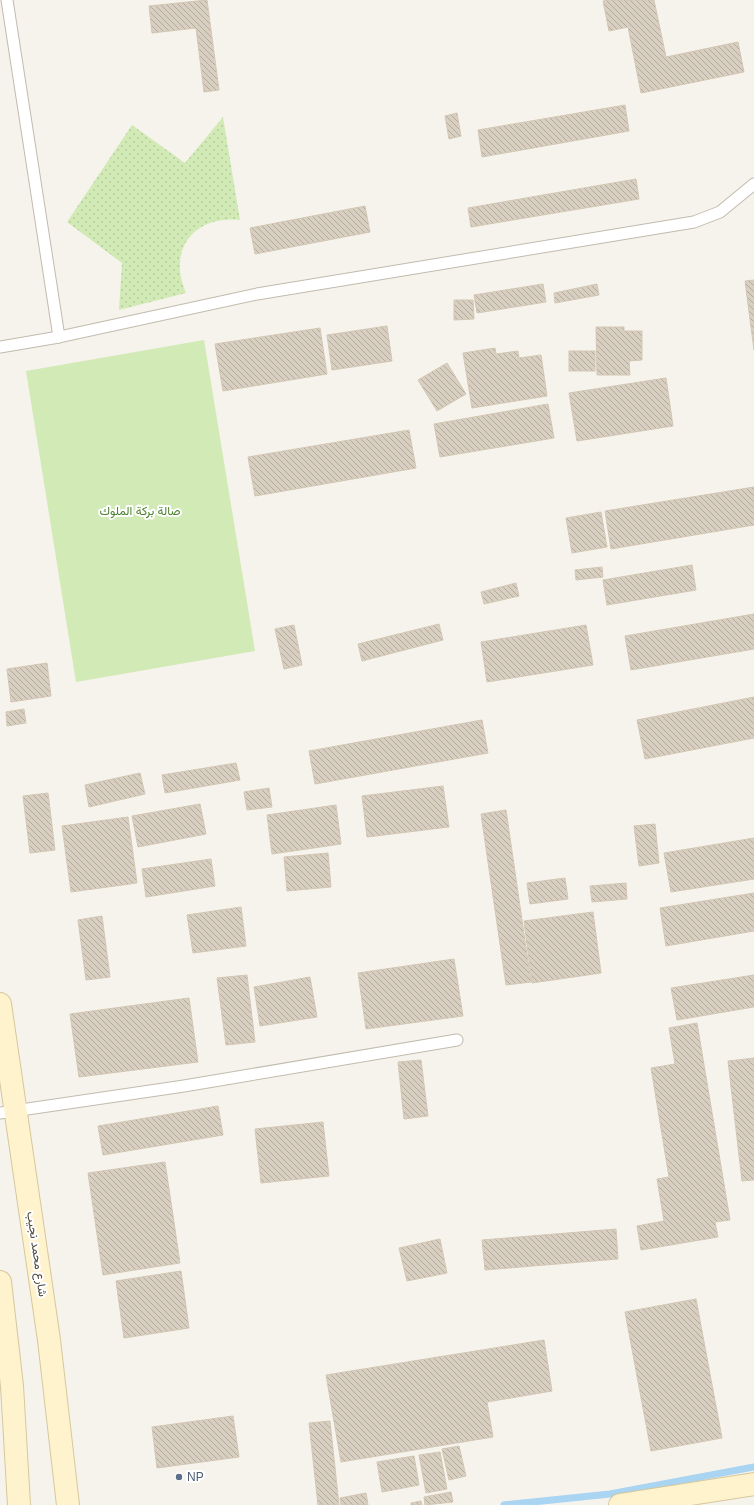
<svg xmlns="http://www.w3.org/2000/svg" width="754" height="1505" font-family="Helvetica,Vazirmatn,sans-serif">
  <defs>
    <pattern id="grass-dots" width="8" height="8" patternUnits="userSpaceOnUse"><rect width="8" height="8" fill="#d2eab5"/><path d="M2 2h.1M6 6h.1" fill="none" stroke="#b6ca9c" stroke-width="1.8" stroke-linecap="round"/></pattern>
    <pattern id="building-back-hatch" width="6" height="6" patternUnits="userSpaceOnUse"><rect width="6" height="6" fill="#d8cfc1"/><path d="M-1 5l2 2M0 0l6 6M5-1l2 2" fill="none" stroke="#b1aa9e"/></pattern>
  </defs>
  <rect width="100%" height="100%" fill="#f6f3ec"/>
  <path fill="url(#grass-dots)" d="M223 117 240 220C194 215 167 250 186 293L119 310 122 263 67 222 132 125 185 163Z"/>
  <polygon fill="#d2eab5" points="204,340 255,651 76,682 26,371"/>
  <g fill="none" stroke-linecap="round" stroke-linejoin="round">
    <polyline stroke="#a9d4f2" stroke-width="7" points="504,1505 610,1494 754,1467"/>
  </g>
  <g fill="url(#building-back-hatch)" stroke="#d3c7b4">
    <polygon points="207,0 219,90 204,92 196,28 152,33 149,6"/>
    <polygon points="608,0 654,0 666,57 738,42 744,72 641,93 628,27 609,31 603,1"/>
    <polygon points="625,105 629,131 482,157 478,130"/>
    <polygon points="457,113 461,136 449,139 445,116"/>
    <polygon points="636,179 639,199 471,227 468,208"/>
    <polygon points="365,206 370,232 255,254 250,228"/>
    <polygon points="754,280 754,350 745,281"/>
    <polygon points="543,284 546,302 477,313 474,295"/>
    <polygon points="597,284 599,295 555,303 554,293"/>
    <polygon points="454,300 473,300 474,319 454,320"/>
    <polygon points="387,326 392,361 332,370 327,335"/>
    <polygon points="596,327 624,327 624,331 642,331 642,360 629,361 630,375 597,375"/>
    <polygon points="320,328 327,374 223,391 215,344"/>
    <polygon points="495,348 496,354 518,351 519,358 541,355 547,396 472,408 463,353"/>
    <rect x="569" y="351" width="26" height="20"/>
    <polygon points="447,363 466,394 437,411 418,380"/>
    <polygon points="666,378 673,426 577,441 569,393"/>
    <polygon points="548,404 554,438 440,457 434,424"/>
    <polygon points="409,430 416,468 255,496 248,457"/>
    <polygon points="754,487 754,525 611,549 605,511"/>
    <polygon points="601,512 607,547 572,553 566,518"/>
    <polygon points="692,565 696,590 607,605 603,580"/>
    <polygon points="602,567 603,577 576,580 575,570"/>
    <polygon points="516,583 519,596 484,604 481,592"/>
    <polygon points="754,614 754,649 631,670 625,636"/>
    <polygon points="439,624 443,640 362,661 358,644"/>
    <polygon points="294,625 302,665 284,669 275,629"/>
    <polygon points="586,625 593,665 487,682 481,642"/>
    <polygon points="47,663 51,696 11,702 7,669"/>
    <polygon points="754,697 754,738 645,759 637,720"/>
    <polygon points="24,709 26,723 7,726 6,712"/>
    <polygon points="482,720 488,753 315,784 309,751"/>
    <polygon points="236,763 240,780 165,793 162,775"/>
    <polygon points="140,773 145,794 89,807 85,785"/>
    <polygon points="443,786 449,827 367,837 362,796"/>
    <polygon points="269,788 272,807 247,810 244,792"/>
    <polygon points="48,793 55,850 30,853 23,796"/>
    <polygon points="200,804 206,834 138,847 132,816"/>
    <polygon points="336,805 341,844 272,854 267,815"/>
    <polygon points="506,810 531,982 506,985 481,814"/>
    <polygon points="128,817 137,883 71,892 62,826"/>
    <polygon points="655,824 659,863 639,866 634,826"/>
    <polygon points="754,838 754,879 671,892 664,853"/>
    <polygon points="328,853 331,887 287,891 284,857"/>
    <polygon points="211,859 215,886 146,897 142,869"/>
    <polygon points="565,878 568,899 530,904 527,883"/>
    <polygon points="626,883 627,899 592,902 590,886"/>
    <polygon points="754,893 754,931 666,946 660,908"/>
    <polygon points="241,907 246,946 193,953 187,915"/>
    <polygon points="593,912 601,973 532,983 524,921"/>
    <polygon points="102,916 110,977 86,980 78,920"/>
    <polygon points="454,959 463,1016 366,1029 358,973"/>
    <polygon points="247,975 255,1042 226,1045 217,978"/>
    <polygon points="754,975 754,1007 677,1020 671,988"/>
    <polygon points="310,977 317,1017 260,1026 254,987"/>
    <polygon points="189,998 198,1062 79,1077 70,1014"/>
    <polygon points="697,1023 730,1220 715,1222 718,1237 641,1250 637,1226 664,1221 657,1179 669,1177 651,1068 675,1064 669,1028"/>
    <polygon points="754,1058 754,1180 742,1181 728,1061"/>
    <polygon points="421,1060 428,1116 404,1119 398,1062"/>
    <polygon points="218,1106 223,1135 103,1155 98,1126"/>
    <polygon points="323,1122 329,1176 261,1183 255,1129"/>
    <polygon points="165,1162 180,1263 103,1275 88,1173"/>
    <polygon points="616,1229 618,1259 485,1270 482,1240"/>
    <polygon points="440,1239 447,1273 407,1281 399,1248"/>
    <polygon points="181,1271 189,1328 124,1338 116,1281"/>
    <polygon points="696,1299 722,1438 651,1451 625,1312"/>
    <polygon points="544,1340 552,1391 487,1402 493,1437 341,1462 326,1375"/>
    <polygon points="233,1416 239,1457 157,1468 152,1427"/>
    <polygon points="330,1421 339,1505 318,1505 309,1423"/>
    <polygon points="459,1446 466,1476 449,1480 442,1449"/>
    <polygon points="440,1452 447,1489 426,1493 419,1455"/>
    <polygon points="414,1456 419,1485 382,1492 377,1462"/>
    <polygon points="451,1492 453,1502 425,1505 424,1497"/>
    <polygon points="366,1493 368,1505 341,1505 340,1498"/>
    <polygon points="421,1501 422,1505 411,1505 411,1503"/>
  </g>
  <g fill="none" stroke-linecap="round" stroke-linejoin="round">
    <defs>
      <g id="lane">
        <polyline points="7,0 59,337"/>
        <polyline points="0,347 59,337 257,294 694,222 720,212 754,184"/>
        <polyline points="0,1113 184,1086 457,1040"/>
      </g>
      <g id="secondary">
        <polyline points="0,1004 49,1340 68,1505"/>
        <polyline points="0,1282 12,1386 19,1505"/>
        <polyline points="620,1505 754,1484"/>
      </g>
    </defs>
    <use href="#lane" stroke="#c2bbae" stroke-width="13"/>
    <use href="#secondary" stroke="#d6c79b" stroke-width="24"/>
    <use href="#lane" stroke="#fff" stroke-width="11"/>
    <use href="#secondary" stroke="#fff3cd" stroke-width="22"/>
  </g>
  <circle fill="#5c6f8a" stroke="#fff" stroke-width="1.5" cx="179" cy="1477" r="4"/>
  <g text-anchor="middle" stroke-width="4" stroke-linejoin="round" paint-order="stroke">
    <g font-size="12" fill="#4a7f2a" stroke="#fff">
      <text x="140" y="515">صالة بركة الملوك</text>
    </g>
    <g font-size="12" fill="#4b4439" stroke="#fff">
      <text transform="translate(37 1254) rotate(82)" y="4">شارع محمد نجيب</text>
    </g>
    <g font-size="12" fill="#4e5e75" stroke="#fff" text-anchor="start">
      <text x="187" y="1481">NP</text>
    </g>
  </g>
</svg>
